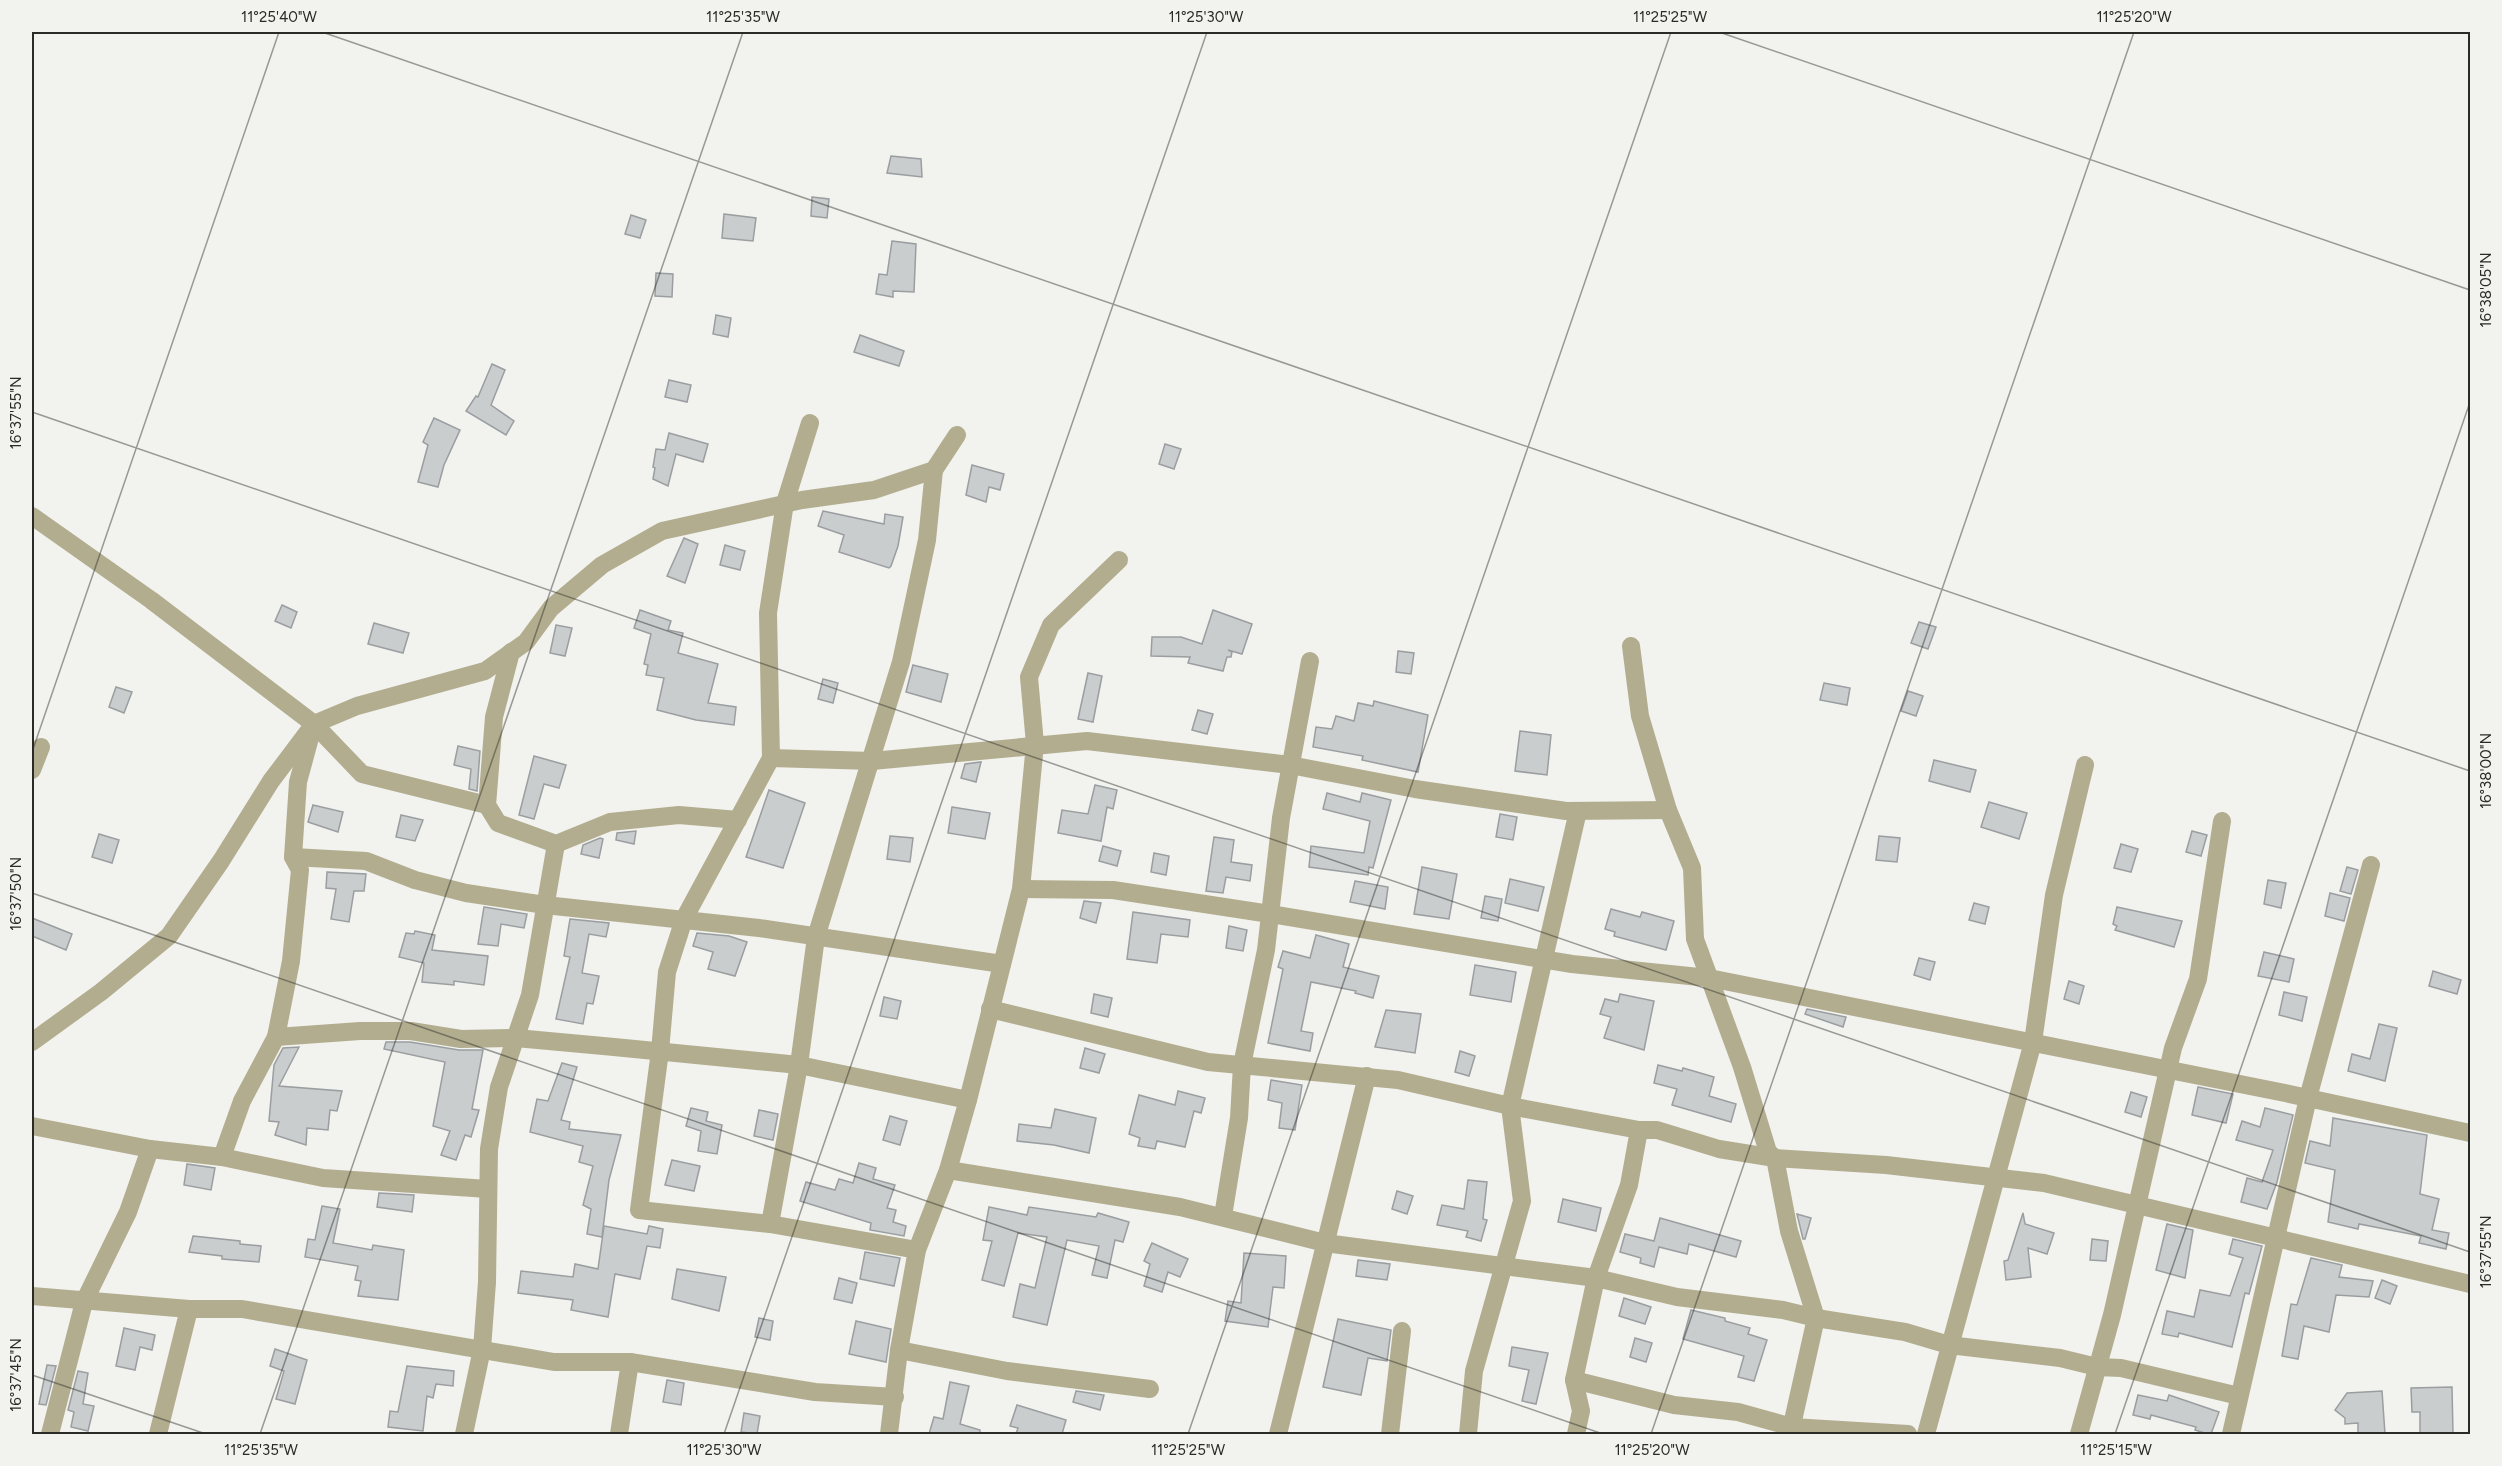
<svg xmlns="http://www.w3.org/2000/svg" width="2502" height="1466" font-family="Figtree,sans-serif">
  <rect width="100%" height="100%" fill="#f2f2ee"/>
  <g fill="#c9cdce" stroke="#9a9ea0" stroke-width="1.5">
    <polygon points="891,156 921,159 922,177 887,173"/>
    <polygon points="812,197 829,199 827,218 811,216"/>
    <polygon points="724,214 756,218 753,241 722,238"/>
    <polygon points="631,215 646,220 640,238 625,234"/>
    <polygon points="892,241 916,244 914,292 893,291 893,297 876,294 879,274 887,275"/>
    <polygon points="656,273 673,274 672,297 655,296"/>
    <polygon points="716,315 731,318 728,337 713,334"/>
    <polygon points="860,335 904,351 899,366 854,352"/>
    <polygon points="492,364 505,370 491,405 514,421 506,435 466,411 476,396 478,397"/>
    <polygon points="669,380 691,385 687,402 665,397"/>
    <polygon points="434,418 460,430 444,465 438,487 418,482 428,445 423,442"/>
    <polygon points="669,433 708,444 703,462 676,454 668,486 653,479 655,468 653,467 656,449 665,450"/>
    <polygon points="1165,444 1181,449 1174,469 1159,464"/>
    <polygon points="972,465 1004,474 1000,490 989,487 986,502 966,495"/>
    <polygon points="823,511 884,524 885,514 903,517 898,546 891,566 889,568 839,552 844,535 818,526"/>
    <polygon points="684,538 698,544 685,583 667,576"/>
    <polygon points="725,545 745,551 740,570 720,565"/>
    <polygon points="282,605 297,612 291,628 275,621"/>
    <polygon points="640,610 671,621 668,630 683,633 678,653 718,664 708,703 736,707 734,725 696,720 657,710 664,678 646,675 648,665 644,664 651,634 634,628"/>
    <polygon points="1213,610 1252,624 1242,654 1228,650 1232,652 1231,657 1227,657 1223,671 1188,663 1190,657 1151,656 1152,637 1181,637 1202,644"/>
    <polygon points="1919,622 1936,627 1928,649 1911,643"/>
    <polygon points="374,623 409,633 403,653 368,644"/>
    <polygon points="556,625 572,628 565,656 550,653"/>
    <polygon points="1398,651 1414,653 1411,674 1396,672"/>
    <polygon points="913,665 948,674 941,702 906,692"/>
    <polygon points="1088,673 1102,676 1093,722 1078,719"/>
    <polygon points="823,679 838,683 833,703 818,699"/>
    <polygon points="1824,683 1850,688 1847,705 1820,700"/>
    <polygon points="116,687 132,692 124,713 109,707"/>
    <polygon points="1908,691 1923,696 1916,716 1901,711"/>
    <polygon points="1374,701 1428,715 1418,772 1362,760 1363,756 1313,747 1316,727 1332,729 1336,716 1354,721 1358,703 1373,706"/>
    <polygon points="1198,710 1213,714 1207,734 1192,730"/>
    <polygon points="1520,731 1551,735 1547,775 1515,771"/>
    <polygon points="458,746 480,751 477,791 469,789 471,769 454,765"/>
    <polygon points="534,756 566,765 559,788 544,784 534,819 519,815"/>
    <polygon points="1934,760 1976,770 1970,792 1929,781"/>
    <polygon points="981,762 976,782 961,778 965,764"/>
    <polygon points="1095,785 1117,790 1113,809 1107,807 1101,841 1058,833 1062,810 1088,814"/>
    <polygon points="769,790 805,803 783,868 746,857"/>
    <polygon points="1327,793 1360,802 1362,793 1391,800 1373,868 1369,867 1368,875 1309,867 1311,846 1364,853 1370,821 1323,809"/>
    <polygon points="1989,802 2027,813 2019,839 1981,827"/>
    <polygon points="313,805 343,812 338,832 308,822"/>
    <polygon points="952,807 990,813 985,839 948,833"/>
    <polygon points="1500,814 1517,817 1513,840 1496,837"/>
    <polygon points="401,815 423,820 415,841 396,837"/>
    <polygon points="636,831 634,844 616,840 617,833"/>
    <polygon points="2192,831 2207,835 2201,856 2186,852"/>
    <polygon points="99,834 119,840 112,863 92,857"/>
    <polygon points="890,836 913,838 910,862 887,859"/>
    <polygon points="1879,836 1900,838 1897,862 1876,860"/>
    <polygon points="1214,837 1234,840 1231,862 1252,865 1250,881 1226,877 1223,893 1206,891"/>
    <polygon points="600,838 603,839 599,858 581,854 583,845"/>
    <polygon points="2121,844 2138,849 2131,872 2114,868"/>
    <polygon points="1103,846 1121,851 1117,866 1099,861"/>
    <polygon points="1154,853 1169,856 1166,875 1151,872"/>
    <polygon points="1422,867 1457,874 1449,919 1414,914"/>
    <polygon points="2347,867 2358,870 2351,894 2340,891"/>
    <polygon points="327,872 366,874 364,891 354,891 349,922 331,919 336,889 326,888"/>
    <polygon points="1510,879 1544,887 1538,911 1505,903"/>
    <polygon points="2268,880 2286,883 2281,908 2264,904"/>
    <polygon points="1355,881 1388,887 1385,909 1350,902"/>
    <polygon points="2330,893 2350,898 2344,921 2325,916"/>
    <polygon points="1485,896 1502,899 1498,921 1481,918"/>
    <polygon points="1084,901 1101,903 1096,923 1080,918"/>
    <polygon points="1974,903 1989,907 1985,924 1969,920"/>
    <polygon points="484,907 527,914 524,928 501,924 498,946 478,944"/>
    <polygon points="2117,907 2182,921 2174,947 2115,930 2117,926 2113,924"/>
    <polygon points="1611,909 1640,917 1642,912 1674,921 1666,950 1614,936 1615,932 1605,929"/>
    <polygon points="1133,912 1190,920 1188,937 1161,934 1157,963 1127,959"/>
    <polygon points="32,918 72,934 66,950 32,936"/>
    <polygon points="570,919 609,923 606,937 589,934 582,973 599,976 593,1004 587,1003 583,1024 556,1019 570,957 564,956"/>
    <polygon points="1229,926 1247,930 1243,951 1226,948"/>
    <polygon points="415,931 435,935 432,950 488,956 484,985 454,981 454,985 422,982 424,963 399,957 406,933 414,934"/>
    <polygon points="697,933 729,936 747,942 735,976 708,969 713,952 693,946"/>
    <polygon points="1316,935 1349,944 1343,967 1379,976 1373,998 1355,993 1356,991 1311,982 1301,1031 1313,1033 1310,1051 1268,1043 1283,969 1278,967 1283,951 1310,958"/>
    <polygon points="2264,952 2294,959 2289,982 2258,976"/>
    <polygon points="1919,958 1935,962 1930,980 1914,975"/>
    <polygon points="1475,965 1516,972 1511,1002 1470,995"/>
    <polygon points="2433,971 2461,980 2457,994 2429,986"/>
    <polygon points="2069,981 2084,986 2079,1004 2064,999"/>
    <polygon points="2284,992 2307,997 2302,1021 2279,1015"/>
    <polygon points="1094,994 1112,998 1108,1017 1091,1013"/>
    <polygon points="1620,994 1654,1001 1644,1050 1604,1038 1611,1017 1600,1014 1605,999 1618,1002"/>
    <polygon points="884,997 901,1001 897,1019 880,1016"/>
    <polygon points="1807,1009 1846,1017 1843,1027 1805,1014"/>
    <polygon points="1386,1010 1421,1014 1415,1053 1375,1047"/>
    <polygon points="2379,1024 2397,1028 2385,1081 2348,1071 2352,1054 2370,1059"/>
    <polygon points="386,1042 410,1042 459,1050 483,1050 472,1109 479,1110 471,1137 465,1135 456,1160 441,1155 450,1131 433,1126 445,1062 384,1049"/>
    <polygon points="299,1047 279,1086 342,1091 337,1111 330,1110 328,1130 307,1128 306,1145 275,1135 279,1122 269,1121 274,1065 283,1048"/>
    <polygon points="1085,1048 1105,1054 1099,1073 1080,1068"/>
    <polygon points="1460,1051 1475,1056 1469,1076 1455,1072"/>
    <polygon points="562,1063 577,1067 561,1120 570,1122 569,1129 621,1135 609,1180 602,1237 587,1234 591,1209 583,1205 593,1166 579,1162 583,1146 530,1132 537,1099 548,1101"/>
    <polygon points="1658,1065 1682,1071 1683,1068 1714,1077 1709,1096 1736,1104 1731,1122 1672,1105 1677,1089 1654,1083"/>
    <polygon points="1271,1080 1302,1085 1295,1130 1279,1128 1282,1103 1268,1100"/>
    <polygon points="2198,1087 2233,1094 2226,1123 2192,1115"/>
    <polygon points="1178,1091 1205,1098 1201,1113 1194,1111 1185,1147 1157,1141 1155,1149 1138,1146 1140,1138 1129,1134 1139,1095 1175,1105"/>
    <polygon points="2131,1092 2147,1097 2141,1117 2125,1112"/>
    <polygon points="691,1108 708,1112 706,1121 722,1125 717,1154 698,1151 701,1131 686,1126"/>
    <polygon points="2265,1108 2293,1115 2277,1182 2267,1209 2241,1202 2247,1178 2262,1182 2273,1150 2236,1140 2242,1121 2260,1127"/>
    <polygon points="1055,1109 1096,1118 1089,1153 1054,1145 1017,1141 1019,1124 1051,1128"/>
    <polygon points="759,1110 778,1114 773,1140 754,1136"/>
    <polygon points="890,1116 907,1121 900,1145 883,1140"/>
    <polygon points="2333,1118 2427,1135 2420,1194 2439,1199 2432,1230 2449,1233 2446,1249 2419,1243 2421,1236 2359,1224 2358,1229 2328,1222 2335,1170 2305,1163 2310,1141 2330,1146"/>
    <polygon points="672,1160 700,1166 694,1191 665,1185"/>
    <polygon points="859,1163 876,1168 873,1179 895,1185 887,1208 896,1210 893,1222 906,1226 904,1236 870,1230 871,1223 800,1201 806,1182 835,1190 839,1179 853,1183"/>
    <polygon points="187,1164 215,1168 211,1190 184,1185"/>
    <polygon points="1468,1180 1487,1182 1483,1219 1487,1220 1481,1241 1466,1237 1468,1231 1437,1225 1442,1205 1464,1209"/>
    <polygon points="1397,1191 1413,1196 1407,1214 1392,1209"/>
    <polygon points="379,1193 414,1195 412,1212 377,1207"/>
    <polygon points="1563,1199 1601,1208 1596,1231 1558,1222"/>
    <polygon points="322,1206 340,1209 333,1243 372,1250 373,1245 404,1250 398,1300 358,1296 361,1281 355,1280 358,1266 305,1257 308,1239 315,1240"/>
    <polygon points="989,1207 1027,1215 1029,1207 1096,1217 1098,1213 1129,1222 1123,1242 1115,1240 1107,1278 1092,1275 1099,1246 1067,1240 1047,1325 1013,1317 1020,1284 1035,1288 1047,1237 1018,1233 1004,1286 982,1280 992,1241 983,1240"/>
    <polygon points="2023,1213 2025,1224 2054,1233 2047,1254 2028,1248 2031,1277 2006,1280 2004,1261 2008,1260"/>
    <polygon points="1797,1214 1811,1218 1805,1239 1803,1239"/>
    <polygon points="1660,1218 1741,1241 1736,1257 1689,1244 1687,1254 1659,1247 1654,1267 1640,1263 1641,1258 1620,1252 1625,1234 1654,1241"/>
    <polygon points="2167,1224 2193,1230 2185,1278 2156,1270"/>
    <polygon points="604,1226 647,1234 649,1226 663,1229 660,1248 647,1246 640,1279 615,1274 608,1317 571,1310 573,1300 518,1293 521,1271 573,1277 575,1264 598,1269"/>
    <polygon points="193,1236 240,1241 240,1244 261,1246 259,1262 222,1259 222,1256 189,1252"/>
    <polygon points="2092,1239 2108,1241 2106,1261 2090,1260"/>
    <polygon points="2233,1239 2262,1246 2249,1294 2245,1293 2232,1347 2179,1333 2178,1337 2162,1334 2167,1311 2194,1317 2200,1290 2230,1296 2243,1258 2229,1254"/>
    <polygon points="1152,1243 1188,1259 1180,1277 1168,1272 1162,1292 1144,1286 1150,1264 1144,1261"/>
    <polygon points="865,1252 900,1258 894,1286 860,1279"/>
    <polygon points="1244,1253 1286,1256 1284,1288 1273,1287 1268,1327 1225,1321 1228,1301 1241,1303"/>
    <polygon points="2311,1258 2342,1265 2339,1277 2373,1281 2369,1297 2336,1295 2329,1332 2304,1326 2298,1359 2282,1356 2291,1304 2297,1305"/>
    <polygon points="1358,1260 1390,1264 1387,1280 1356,1276"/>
    <polygon points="677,1269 726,1277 719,1311 672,1299"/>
    <polygon points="839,1278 857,1283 852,1303 834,1299"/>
    <polygon points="2382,1280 2397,1286 2390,1304 2375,1298"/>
    <polygon points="1624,1298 1651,1307 1645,1324 1619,1316"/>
    <polygon points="1691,1310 1725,1318 1725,1321 1750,1328 1748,1334 1767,1340 1754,1381 1738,1377 1744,1356 1683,1339"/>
    <polygon points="759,1318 773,1321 770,1340 755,1337"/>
    <polygon points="1338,1319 1391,1330 1387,1361 1368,1358 1361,1395 1323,1387"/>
    <polygon points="856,1321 891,1329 886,1362 849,1354"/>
    <polygon points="124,1328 155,1335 152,1350 140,1347 135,1370 116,1366"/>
    <polygon points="1635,1338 1652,1343 1646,1362 1630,1357"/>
    <polygon points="1512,1347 1548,1353 1536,1404 1522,1401 1529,1370 1509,1366"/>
    <polygon points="275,1349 307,1360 295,1404 276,1399 284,1371 270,1366"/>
    <polygon points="47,1365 56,1366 46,1405 39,1404"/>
    <polygon points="407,1366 454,1371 453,1386 436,1384 433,1398 427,1396 423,1431 388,1427 390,1411 398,1412"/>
    <polygon points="78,1371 88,1373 83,1404 94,1406 88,1431 71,1427 74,1412 68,1410"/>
    <polygon points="667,1380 684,1383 681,1405 663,1402"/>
    <polygon points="950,1382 969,1386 960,1424 980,1430 980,1434 929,1434 934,1417 943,1419"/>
    <polygon points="2452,1387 2453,1434 2420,1434 2420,1412 2412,1412 2411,1388"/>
    <polygon points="1076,1391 1104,1395 1100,1410 1073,1402"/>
    <polygon points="2382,1391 2385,1434 2358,1434 2358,1423 2345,1424 2345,1418 2335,1410 2347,1393"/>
    <polygon points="2138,1395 2167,1401 2169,1395 2219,1412 2211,1434 2208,1434 2195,1430 2196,1427 2151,1415 2150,1419 2133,1415"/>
    <polygon points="1017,1405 1066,1420 1062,1434 1016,1434 1018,1428 1010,1426"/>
    <polygon points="744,1413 760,1416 757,1434 741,1432"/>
  </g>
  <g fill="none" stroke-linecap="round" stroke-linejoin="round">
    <g stroke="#b2ad8f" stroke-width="18">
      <polyline points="810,423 785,503 768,613 771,758 684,919 667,972 660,1051 639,1210 770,1224 917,1250"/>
      <polyline points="32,516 151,600 314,724 362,774 487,805"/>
      <polyline points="1631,646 1640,716 1668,810 1692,868 1695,939 1742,1067 1768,1152 1775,1158 1789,1231 1816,1318 1790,1434"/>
      <polyline points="511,652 494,717 490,768 487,805 498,823 556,844 610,822 679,815 738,820"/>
      <polyline points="771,758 872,761 1087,741 1290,765 1415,789 1566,811 1668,810"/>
      <polyline points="32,770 41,747"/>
      <polyline points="293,857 366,861 415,880 466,893 545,905 759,928 1002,964"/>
      <polyline points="1021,889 1113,890 1270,914 1572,964 1709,978 2285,1093 2470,1133"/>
      <polyline points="990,1009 1208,1062 1398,1080 1510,1106 1639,1130 1657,1130 1719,1149 1775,1158 1886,1165 2044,1183 2470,1284"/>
      <polyline points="276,1037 360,1031 411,1031 461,1039 516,1038 614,1047 799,1065 968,1100"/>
      <polyline points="32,1042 101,992 169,936 221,861 271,781 314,724 357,706 485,671 526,642 551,608 602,565 662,531 802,500 874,490 934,470 957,435"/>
      <polyline points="32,1126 150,1149 222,1157 323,1178 488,1189"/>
      <polyline points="222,1157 242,1101 276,1037 291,961 300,870 293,857 298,782 311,734"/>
      <polyline points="948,1170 1180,1207 1325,1243 1596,1278 1677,1297 1783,1310 1816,1318 1905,1332 1949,1345 2060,1358 2097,1367 2121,1368 2239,1396"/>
      <polyline points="1223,1216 1239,1118 1242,1065 1266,950 1281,818 1310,661"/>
      <polyline points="770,1224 799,1065 816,937 901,662 927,540 934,470"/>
      <polyline points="32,1296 189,1309 242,1309 554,1362 630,1362 815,1392 895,1397"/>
      <polyline points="899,1350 1007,1371 1150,1389"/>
      <polyline points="1574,1380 1674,1405 1738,1412 1792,1427 1908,1434"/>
      <polyline points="50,1434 84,1302 128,1212 150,1149"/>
      <polyline points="158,1434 189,1309"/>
      <polyline points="464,1434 482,1349 487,1282 489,1149 499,1087 530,995 556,844"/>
      <polyline points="619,1434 630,1362"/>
      <polyline points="889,1434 899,1350 917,1250 948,1170 968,1100 1021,889 1035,744 1029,677 1051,625 1119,560"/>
      <polyline points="1278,1434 1367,1076"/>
      <polyline points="1390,1434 1402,1331"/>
      <polyline points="1468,1434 1474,1371 1522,1201 1510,1106 1578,811"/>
      <polyline points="1576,1434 1581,1411 1574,1380 1596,1278 1629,1185 1639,1130"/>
      <polyline points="1926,1434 2033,1042 2054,895 2085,765"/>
      <polyline points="2079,1434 2112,1315 2173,1048 2198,979 2222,821"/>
      <polyline points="2231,1434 2308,1098 2371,865"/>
    </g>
  </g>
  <path fill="none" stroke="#2a2a28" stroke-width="1.5" stroke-opacity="0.45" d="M322 32 2470 771M1719 32 2470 290M32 412 2470 1252M32 752 279 32M32 893 1603 1434M32 1375 206 1434M260 1434 743 32M724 1434 1207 32M1188 1434 1671 32M1651 1434 2134 32M2115 1434 2470 402"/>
  <rect width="2502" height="1466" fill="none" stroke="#f2f2ee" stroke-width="66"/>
  <rect x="33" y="33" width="2436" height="1400" fill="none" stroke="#2a2a28" stroke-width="2"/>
  <g font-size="15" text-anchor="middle" fill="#2a2a28">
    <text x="279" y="22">11°25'40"W</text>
    <text x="743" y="22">11°25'35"W</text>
    <text x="1206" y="22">11°25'30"W</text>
    <text x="1670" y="22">11°25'25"W</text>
    <text x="2134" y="22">11°25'20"W</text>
    <text transform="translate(2486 290) rotate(-90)" y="5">16°38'05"N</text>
    <text transform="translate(16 413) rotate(-90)" y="5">16°37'55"N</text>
    <text transform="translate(2486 771) rotate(-90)" y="5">16°38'00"N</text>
    <text transform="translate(16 894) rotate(-90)" y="5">16°37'50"N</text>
    <text transform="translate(2486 1252) rotate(-90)" y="5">16°37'55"N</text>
    <text transform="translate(16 1375) rotate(-90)" y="5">16°37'45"N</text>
    <text x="261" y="1455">11°25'35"W</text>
    <text x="724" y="1455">11°25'30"W</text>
    <text x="1188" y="1455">11°25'25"W</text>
    <text x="1652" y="1455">11°25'20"W</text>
    <text x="2116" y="1455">11°25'15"W</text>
  </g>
</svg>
